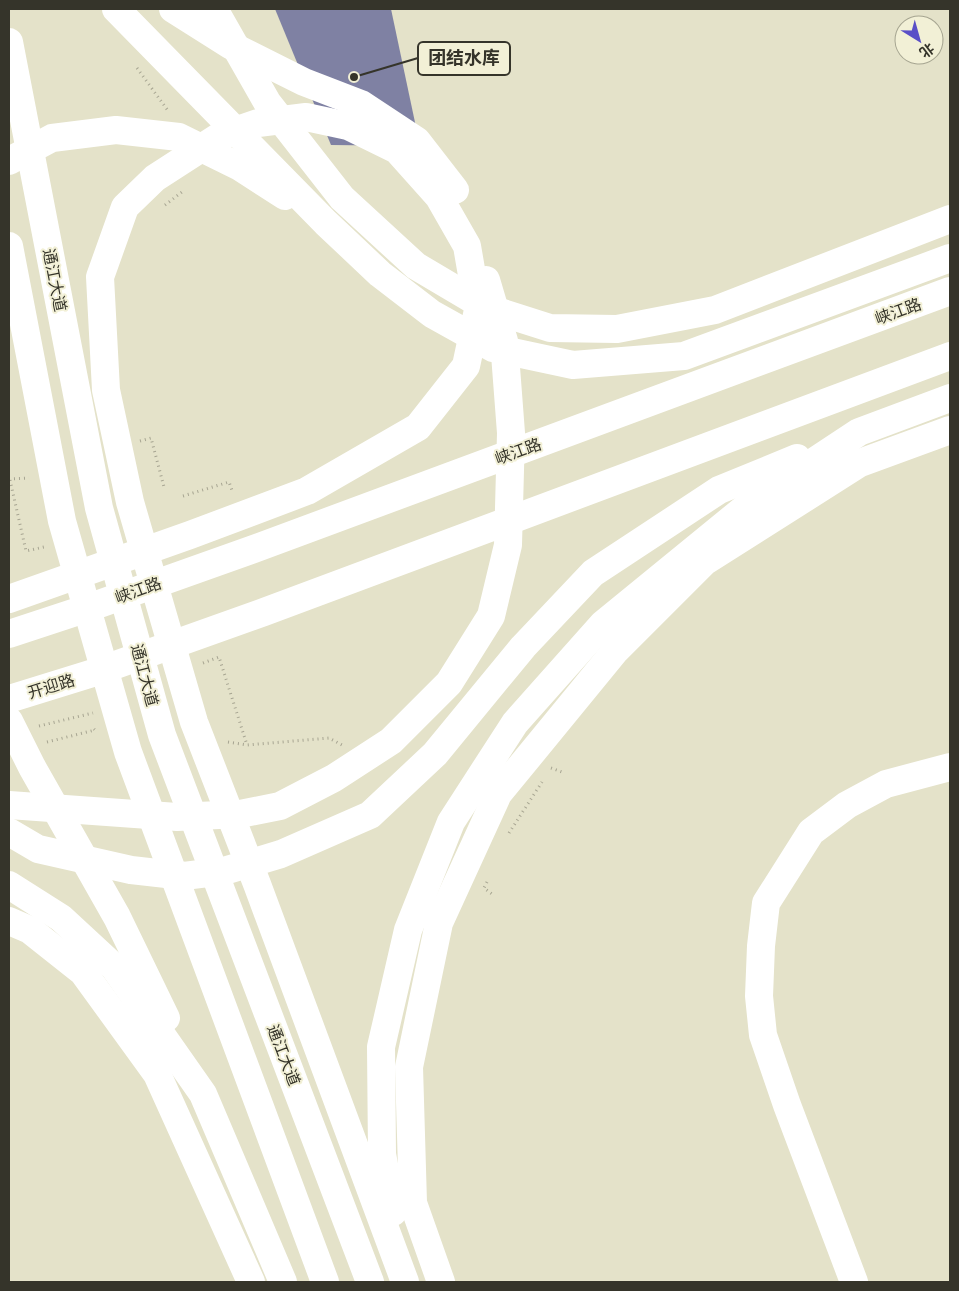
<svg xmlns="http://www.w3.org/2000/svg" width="959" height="1291" font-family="'Roboto Serif','Noto Sans SC',serif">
  <rect width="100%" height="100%" fill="#e4e2c9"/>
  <polygon fill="#7f81a3" points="275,9 391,9 420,146 331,145"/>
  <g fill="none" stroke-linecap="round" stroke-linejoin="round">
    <g stroke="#a7a592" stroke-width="3" stroke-dasharray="1 4" stroke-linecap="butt">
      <polyline points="137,68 169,112"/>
      <polyline points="165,205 182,192"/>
      <polyline points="140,441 151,438 164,487"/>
      <polyline points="9,479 29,478"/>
      <polyline points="10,480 26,551 44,547"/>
      <polyline points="183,496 229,482 233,493"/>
      <polyline points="203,663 219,657 247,745"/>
      <polyline points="39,726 93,713"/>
      <polyline points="47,742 95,730 94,729"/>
      <polyline points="228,742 247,745 329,738 342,745"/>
      <polyline points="551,768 562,772"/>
      <polyline points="509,833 542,782"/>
      <polyline points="487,882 484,888 492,894"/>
    </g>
    <polyline stroke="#fff" stroke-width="28" points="854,1282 787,1105 763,1035 759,996 761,946 766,903 811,832 847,805 886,784 950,767"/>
    <g stroke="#fff" stroke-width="28">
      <polyline points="214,9 267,102 342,198 416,266 487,308 550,328 617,329 715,310 950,219"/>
      <polyline points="9,921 30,930 83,972 157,1074 251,1282"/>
      <polyline points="441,1282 413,1203 409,1067 439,923 498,794 616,650 704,562 860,463 950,430"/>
    </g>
    <g stroke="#fff" stroke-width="28">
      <polyline points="9,42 99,508 162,735 370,1282"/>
      <polyline points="9,246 62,521 128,752 325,1282"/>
    </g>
    <g stroke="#fff" stroke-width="28">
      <polyline points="116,9 326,223 380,274 432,314 493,348 573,365 684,356 950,258"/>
      <polyline points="173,9 230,45 304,82 361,104 417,141 455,190"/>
      <polyline points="9,161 52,138 116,130 179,137 240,167 285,196"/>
      <polyline points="9,599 190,535 307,491 418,427 466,366 478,310 467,246 439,197 397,150 348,126 306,117 258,123 220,136 155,178 125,207 100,277 106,390 130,502 194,722 257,884 405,1282"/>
      <polyline points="9,634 85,609 251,550 950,291"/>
      <polyline points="9,699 93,673 264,612 950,356"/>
      <polyline points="9,721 32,767 117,917 166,1018"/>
      <polyline points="9,805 177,817 240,814 280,806 334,778 391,741 449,683 491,616 508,545 511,433 504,341 486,280"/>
      <polyline points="9,832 38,849 131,870 184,876 224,871 281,854 370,815 435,754 523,647 593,573 719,490 797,458"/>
      <polyline points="9,885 61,918 114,967 203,1094 283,1282"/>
      <polyline points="393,1212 382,1154 381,1047 408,930 451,822 515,723 603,624 750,504 859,432 950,398"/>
    </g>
  </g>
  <g text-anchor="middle" stroke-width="4" stroke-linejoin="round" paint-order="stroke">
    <g font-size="16" fill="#35342a" stroke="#f2f0d6">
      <text transform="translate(55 280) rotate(79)" y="6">通江大道</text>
      <text transform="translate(898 311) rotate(-20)" y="6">峡江路</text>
      <text transform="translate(518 451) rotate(-20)" y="6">峡江路</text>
      <text transform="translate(138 590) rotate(-20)" y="6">峡江路</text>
      <text transform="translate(145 675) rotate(75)" y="6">通江大道</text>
      <text transform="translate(51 686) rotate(-17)" y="6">开迎路</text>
      <text transform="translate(284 1055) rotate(69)" y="6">通江大道</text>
    </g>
  </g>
  <path fill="none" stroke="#35342a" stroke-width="2" d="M354 77L418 58"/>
  <circle fill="#35342a" stroke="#f2f0d6" stroke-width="2" cx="354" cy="77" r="5"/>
  <rect fill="#f2f0d6" stroke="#35342a" stroke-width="2" x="418" y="42" width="92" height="33" rx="5"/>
  <g font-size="18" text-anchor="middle" font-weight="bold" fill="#35342a">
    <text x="464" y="64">团结水库</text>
  </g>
  <rect width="959" height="1291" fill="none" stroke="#35342a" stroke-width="20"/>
  <g transform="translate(919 40) rotate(143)"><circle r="24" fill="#f2f0d6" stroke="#a6a591"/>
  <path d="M0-4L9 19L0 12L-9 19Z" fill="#5a4fc7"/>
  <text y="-8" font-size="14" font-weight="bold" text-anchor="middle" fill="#35342a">北</text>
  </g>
</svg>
